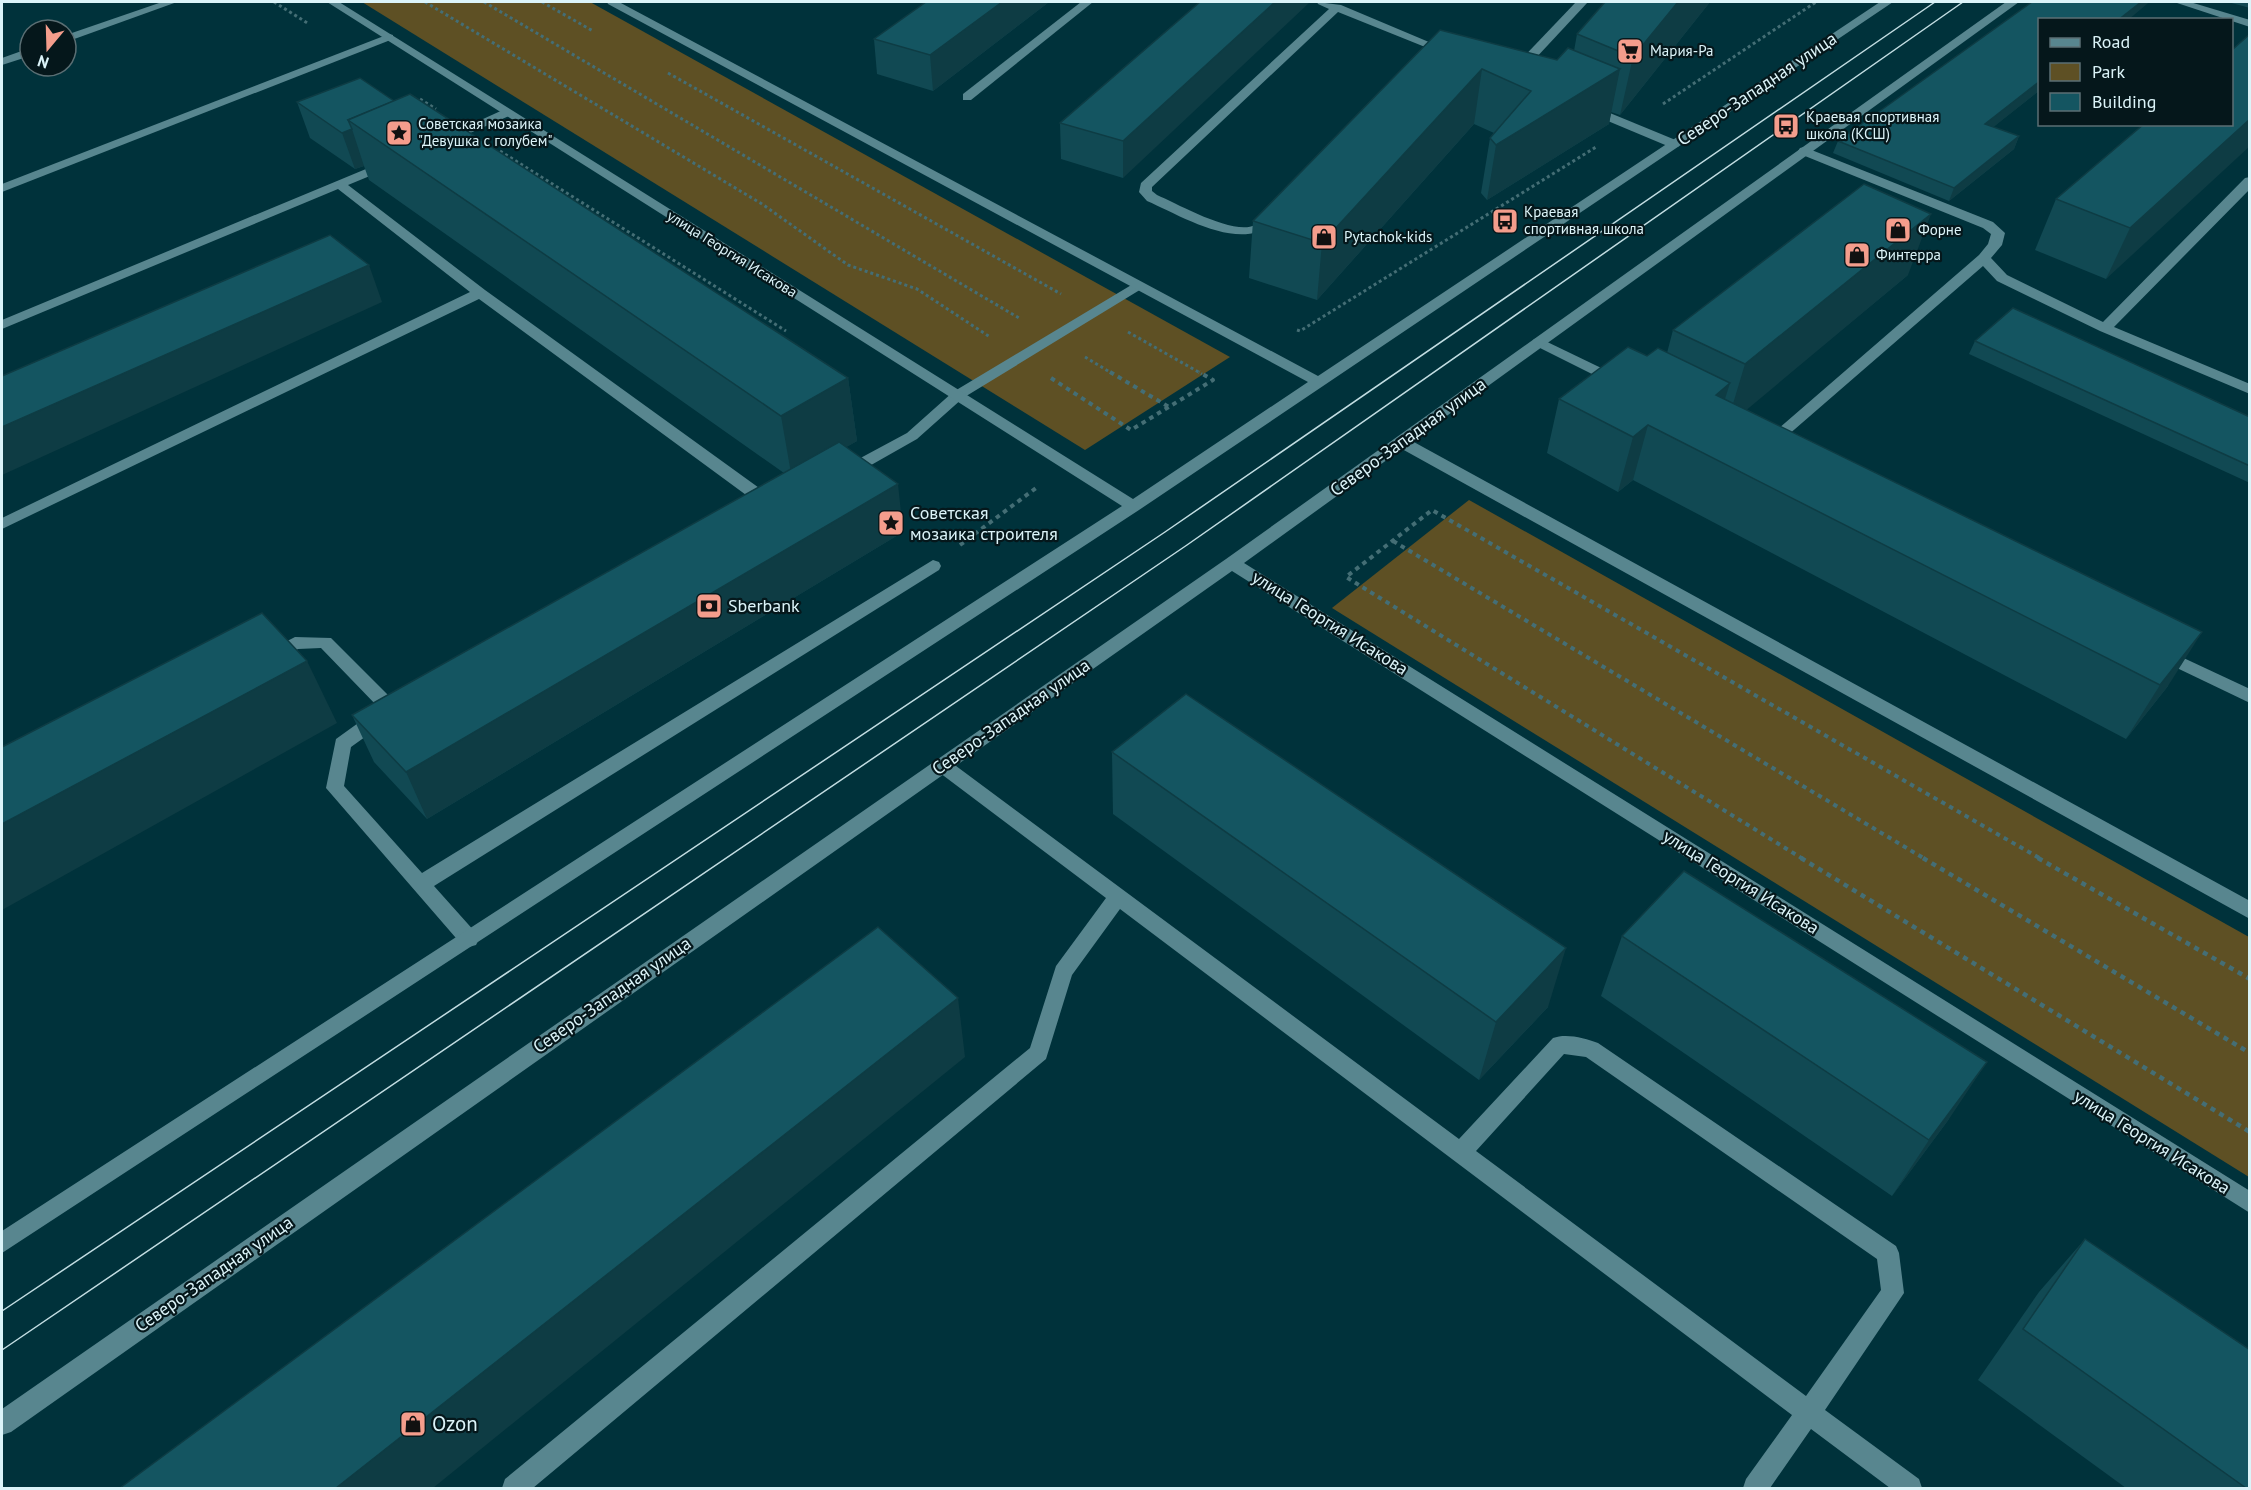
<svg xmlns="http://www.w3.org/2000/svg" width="2251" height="1490" font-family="'PT Sans',sans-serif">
  <rect width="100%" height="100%" fill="#00323b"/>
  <g fill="#5e5024">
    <polygon points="362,2 590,2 1230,357 1085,450"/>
    <polygon points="1469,500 2249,937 2249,1177 1332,608"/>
  </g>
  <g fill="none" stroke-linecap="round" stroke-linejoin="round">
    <g stroke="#446e75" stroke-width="3" stroke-dasharray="3 3" stroke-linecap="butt">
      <polyline points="274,2 309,24"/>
      <polyline points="425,2 762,204 848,265 917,289 990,337"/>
      <polyline points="484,2 1019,318"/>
      <polyline points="542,2 593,31"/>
      <polyline points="668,73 1061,294"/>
      <polyline points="420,99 436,109"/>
      <polyline points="1663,104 1816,2"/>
      <polyline points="500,151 786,331"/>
      <polyline points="1297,330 1300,331 1596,147"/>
      <polyline points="1128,332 1202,374"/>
      <polyline points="1085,357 1113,374"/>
    </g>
    <g stroke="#446e75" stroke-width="4" stroke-dasharray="4.5 4.5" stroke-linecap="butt">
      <polyline points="1110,372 1169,407"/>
      <polyline points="1051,378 1131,430 1213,380 1199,372"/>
      <polyline points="1393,541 1925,859"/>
      <polyline points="960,545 1036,488 1033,487"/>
      <polyline points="1803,859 1346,577 1432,510 2041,859"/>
    </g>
    <g stroke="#446e75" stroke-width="4.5" stroke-dasharray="5 5" stroke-linecap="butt">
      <polyline points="1801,858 2250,1132"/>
      <polyline points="1923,858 2250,1053"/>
      <polyline points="2038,858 2250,979"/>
    </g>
    <g fill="#58868f" fill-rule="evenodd">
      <polygon points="162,2 177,2 66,42 66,35"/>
      <polygon points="1081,2 1093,2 971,100 963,100 963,94"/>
      <path d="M1317 2 1341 5 1455 53 1449 57 1445 55 1338 12 1152 187V191L1157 195C1178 204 1234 236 1255 225 1259 223 1262 219 1265 215H1275L1277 218C1247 257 1182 216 1147 201L1139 192 1141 183 1329 9 1318 4Z"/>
      <polygon points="1576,2 1588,2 1522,73 1514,73 1514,67"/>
      <polygon points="2174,2 2190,2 2250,20 2250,27"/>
      <polygon points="389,34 393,35 393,39 2,192 2,184"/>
      <polygon points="30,48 30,56 2,65 2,58"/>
      <polygon points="1588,104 1678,141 1680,144 1678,147 1670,147 1584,111 1582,108"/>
      <polygon points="505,109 511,113 509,116 447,143 443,144 437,140"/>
      <polygon points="1804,147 1993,222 2005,233 2002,245 1991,258 2007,275 2103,322 2245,178 2250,177 2250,189 2114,327 2250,384 2250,394 2100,331 1997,281 1983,266 1773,448 1763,448 1760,445 1763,442 1979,255 1988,244 1991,234 1983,228 1800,154 1798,151 1800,148"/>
      <polygon points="390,159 396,163 394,166 348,185 485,290 769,495 771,499 769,503 757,503 479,299 2,529 2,518 470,292 338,189 2,329 2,320"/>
      <polygon points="1138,281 1145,285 1143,288 963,398 917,439 850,477 840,477 837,473 840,469 907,433 953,392"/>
      <polygon points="1539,338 1622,378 1624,381 1622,384 1612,384 1534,345 1532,342 1534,339"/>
      <polygon points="933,560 939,562 941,566 939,570 434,886 476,933 479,939 476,945 469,947 462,945 326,788 336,739 379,708 321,648 298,649 272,662 266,660 263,656 266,652 295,637 331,638 397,704 400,709 397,714 351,747 344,786 422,873"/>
      <polygon points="2160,647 2250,689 2250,703 2154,657 2151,653 2154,649"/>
      <path d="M942 758 948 760 1459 1139 1553 1038C1566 1033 1585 1038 1598 1043L1896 1246 1899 1253 1904 1293 1825 1410 1919 1479 1922 1488H1890L1811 1429 1770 1488H1743L1746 1479 1792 1415 1120 909 1072 975 1046 1059 533 1488H502L505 1479 1030 1048 1056 966 1106 898 936 770 933 765 936 760ZM1564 1054 1586 1057 1877 1259 1881 1290 1806 1396 1476 1151Z"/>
    </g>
    <g fill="#58868f" fill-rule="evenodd">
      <polygon points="327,2 339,2 1133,499 1308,382 608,4 607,2 619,2 1318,376 1880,2 1893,2 1139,510 2,1253 2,1231 1122,506"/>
      <polygon points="2006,2 2019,2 1412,441 2250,901 2250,919 1402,449 1244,563 2250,1191 2250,1213 1232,571 11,1432 2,1435 2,1409 1226,559"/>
    </g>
    <g stroke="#c2dde2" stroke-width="1.5">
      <polyline points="2,1311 1165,532 1935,2"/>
      <polyline points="2,1350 1187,545 1963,2"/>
    </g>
  </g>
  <g fill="#114953">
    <polygon points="926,2 1049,2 933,91 877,74 874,39"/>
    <polygon points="1200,2 1123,178 1061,159 1060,123"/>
    <polygon points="1710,2 1620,115 1611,112 1609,124 1487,200 1481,193 1490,138 1494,133 1474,124 1317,300 1249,278 1253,221 1440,30 1557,60 1574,51 1577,34"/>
    <polygon points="2032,2 2148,2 2147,4 2040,20 2040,90 1993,127 2019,136 2014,149 1949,201 1833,153 1838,141"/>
    <polygon points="2228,2 2250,2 2250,8"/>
    <polygon points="394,101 848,378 857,441 846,447 903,532 427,819 374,762 352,715 784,473 369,180 364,166 355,169 310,138 297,102"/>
    <polygon points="2232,124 2106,279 2035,250 2056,199"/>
    <polygon points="1908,275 1746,409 2168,686 2126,739 1633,480 1618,492 1547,453 1559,399 1647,356 1667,353 1673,330"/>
    <polygon points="1975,341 2250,417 2250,483 1969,354"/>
    <polygon points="1112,752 1548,1007 1479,1080 1113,814"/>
    <polygon points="1622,936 1949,1119 1892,1196 1601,996"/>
    <polygon points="2085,1239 2250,1488 2126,1488 1978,1380 2039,1292"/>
  </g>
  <g fill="#0e3c44">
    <polygon points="1002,2 1049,2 933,91 930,55"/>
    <polygon points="1275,2 1310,2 1123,178 1123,141"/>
    <polygon points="1678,2 1710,2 1620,115 1633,57"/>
    <polygon points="2141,2 2148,2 2147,4 2128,20 2118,20"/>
    <polygon points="1482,69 1474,124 1317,300 1322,243"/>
    <polygon points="1620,69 1609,124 1487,200 1496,145"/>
    <polygon points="2040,81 2040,90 1981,137 1985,124"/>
    <polygon points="2250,119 2250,146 2106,279 2130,228"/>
    <polygon points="352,129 364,166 355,169 342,133"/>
    <polygon points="2019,136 2014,149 1949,201 1954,188"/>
    <polygon points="1931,214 1908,275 1726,427 1745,364"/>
    <polygon points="369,265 382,302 2,475 2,427"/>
    <polygon points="848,378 857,441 792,479 781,416"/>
    <polygon points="1730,383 1713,437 1716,395"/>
    <polygon points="1648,425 1633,480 1618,492 1633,437"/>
    <polygon points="898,484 903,532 427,819 406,772"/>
    <polygon points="2202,632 2168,686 2126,739 2160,685"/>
    <polygon points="307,661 337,723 2,910 2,824"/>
    <polygon points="1566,948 1548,1007 1479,1080 1496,1022"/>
    <polygon points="958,998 965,1057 433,1488 336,1488"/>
    <polygon points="1987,1062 1949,1119 1892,1196 1929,1140"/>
  </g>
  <g fill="#145561" stroke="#0e3c44" stroke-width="1.5">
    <polygon points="926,2 1002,2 930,55 874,39"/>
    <polygon points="1200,2 1275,2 1123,141 1060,123"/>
    <polygon points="1605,2 1678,2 1633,57 1577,34"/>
    <polygon points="2032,2 2141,2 2118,20 2040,20 2040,81 1985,124 2019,136 1954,188 1838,141"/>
    <polygon points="1440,30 1557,60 1568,48 1620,69 1496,145 1490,138 1531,91 1482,69 1322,243 1253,221"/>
    <polygon points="2250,34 2250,119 2130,228 2056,199 2144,124 2232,124 2232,50"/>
    <polygon points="360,78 394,101 348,120 352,129 342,133 297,102"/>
    <polygon points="410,94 848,378 781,416 348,120"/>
    <polygon points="1864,184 1931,214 1745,364 1673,330"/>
    <polygon points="330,235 369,265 2,427 2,376"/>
    <polygon points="2013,308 2250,417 2250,466 1975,341"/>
    <polygon points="1628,347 1647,356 1658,348 1730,383 1716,395 2202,632 2160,685 1648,425 1633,437 1559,399"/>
    <polygon points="839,442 898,484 406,772 352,715"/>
    <polygon points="262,613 307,661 2,824 2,747"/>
    <polygon points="1186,694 1566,948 1496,1022 1112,752"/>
    <polygon points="1684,871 1987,1062 1929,1140 1622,936"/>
    <polygon points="878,927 958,998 336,1488 120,1488"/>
    <polygon points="2085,1239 2250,1350 2250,1488 2246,1488 2023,1329"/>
  </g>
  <defs>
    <symbol id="supermarket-square" viewBox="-11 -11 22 22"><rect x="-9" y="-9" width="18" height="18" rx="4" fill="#f49d8c" stroke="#05171b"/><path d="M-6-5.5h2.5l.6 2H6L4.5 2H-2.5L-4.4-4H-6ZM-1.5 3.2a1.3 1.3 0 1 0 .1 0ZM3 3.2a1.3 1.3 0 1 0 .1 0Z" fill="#111"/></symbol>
    <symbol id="bus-square" viewBox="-11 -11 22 22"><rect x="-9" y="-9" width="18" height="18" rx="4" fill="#f49d8c" stroke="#05171b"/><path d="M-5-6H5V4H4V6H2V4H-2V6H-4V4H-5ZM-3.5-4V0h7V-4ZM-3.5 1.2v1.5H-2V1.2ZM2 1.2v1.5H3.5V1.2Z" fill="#111"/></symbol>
    <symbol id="sight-square" viewBox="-11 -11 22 22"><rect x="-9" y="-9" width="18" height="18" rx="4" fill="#f49d8c" stroke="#05171b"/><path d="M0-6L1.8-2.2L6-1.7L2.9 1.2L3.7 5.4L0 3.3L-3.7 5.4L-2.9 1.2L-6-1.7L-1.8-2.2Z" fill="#111"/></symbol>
    <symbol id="shop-square" viewBox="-11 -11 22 22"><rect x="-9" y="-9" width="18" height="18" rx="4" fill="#f49d8c" stroke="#05171b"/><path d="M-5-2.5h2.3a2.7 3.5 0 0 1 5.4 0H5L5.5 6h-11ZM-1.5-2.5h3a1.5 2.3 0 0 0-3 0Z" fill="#111"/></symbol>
    <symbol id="bank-square" viewBox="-11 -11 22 22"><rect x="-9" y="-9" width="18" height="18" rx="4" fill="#f49d8c" stroke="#05171b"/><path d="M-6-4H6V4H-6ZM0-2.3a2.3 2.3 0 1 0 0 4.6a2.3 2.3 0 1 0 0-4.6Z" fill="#111"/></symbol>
  </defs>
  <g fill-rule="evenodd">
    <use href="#supermarket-square" x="1615" y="36" width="30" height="30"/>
    <use href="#bus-square" x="1771" y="111" width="30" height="30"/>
    <use href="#sight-square" x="384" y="118" width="30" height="30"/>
    <use href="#bus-square" x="1490" y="206" width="30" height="30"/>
    <use href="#shop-square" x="1883" y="215" width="30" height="30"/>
    <use href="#shop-square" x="1309" y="222" width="30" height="30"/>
    <use href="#shop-square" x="1842" y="240" width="30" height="30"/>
    <use href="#sight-square" x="876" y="508" width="30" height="30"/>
    <use href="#bank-square" x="694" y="591" width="30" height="30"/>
    <use href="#shop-square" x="398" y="1409" width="30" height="30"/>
  </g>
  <g text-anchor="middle" stroke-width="4.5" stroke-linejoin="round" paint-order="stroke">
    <g font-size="15" fill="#dcf4f9" stroke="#05171b" text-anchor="start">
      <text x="1650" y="56">Мария-Ра</text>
      <text x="1806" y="122">Краевая спортивная<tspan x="1806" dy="17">школа (КСШ)</tspan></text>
      <text x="418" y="129">Советская мозаика<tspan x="418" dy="17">"Девушка с голубем"</tspan></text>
      <text x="1524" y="217">Краевая<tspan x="1524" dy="17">спортивная школа</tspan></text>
      <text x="1918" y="235">Форне</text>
      <text x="1344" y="242">Pytachok-kids</text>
      <text x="1876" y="260">Финтерра</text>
    </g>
    <g font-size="15" fill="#dcf4f9" stroke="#05171b">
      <text transform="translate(732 254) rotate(32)" y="5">улица Георгия Исакова</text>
    </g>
    <g font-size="18" fill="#dcf4f9" stroke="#05171b">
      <text transform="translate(1757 89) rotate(-34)" y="6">Северо-Западная улица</text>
      <text transform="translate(1408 437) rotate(-36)" y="6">Северо-Западная улица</text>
      <text transform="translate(1330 623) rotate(32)" y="6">улица Георгия Исакова</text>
      <text transform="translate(1011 717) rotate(-35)" y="6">Северо-Западная улица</text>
      <text transform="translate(1741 882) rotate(32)" y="6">улица Георгия Исакова</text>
      <text transform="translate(612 995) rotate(-35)" y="6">Северо-Западная улица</text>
      <text transform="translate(2152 1142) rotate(32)" y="6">улица Георгия Исакова</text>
      <text transform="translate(214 1274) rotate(-35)" y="6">Северо-Западная улица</text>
    </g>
    <g font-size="18" fill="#dcf4f9" stroke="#05171b" text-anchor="start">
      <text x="910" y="519">Советская<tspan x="910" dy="21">мозаика строителя</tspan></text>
      <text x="728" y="612">Sberbank</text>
    </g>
    <g font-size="21" fill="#dcf4f9" stroke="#05171b" text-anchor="start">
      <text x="432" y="1431">Ozon</text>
    </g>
  </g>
  <rect width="2251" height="1490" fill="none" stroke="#dcf4f9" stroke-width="6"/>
  <rect x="2038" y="18" width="195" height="108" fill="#05171b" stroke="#5b6f74" stroke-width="1.5"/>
  <rect x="2050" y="38" width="30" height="9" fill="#58868f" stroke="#5b6f74" stroke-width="1.5"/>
  <text x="2092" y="48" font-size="18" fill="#dcf4f9">Road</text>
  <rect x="2050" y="63" width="30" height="18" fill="#5e5024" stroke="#5b6f74" stroke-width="1.5"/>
  <text x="2092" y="78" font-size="18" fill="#dcf4f9">Park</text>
  <rect x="2050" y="93" width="30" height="18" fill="#145561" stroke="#5b6f74" stroke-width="1.5"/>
  <text x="2092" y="108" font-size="18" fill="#dcf4f9">Building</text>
  <g transform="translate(48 48) rotate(199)"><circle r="28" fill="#05171b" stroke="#5b6f74" stroke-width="1.5"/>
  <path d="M0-4.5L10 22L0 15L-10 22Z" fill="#f49d8c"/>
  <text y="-9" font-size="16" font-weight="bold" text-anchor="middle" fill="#dcf4f9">N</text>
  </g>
</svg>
